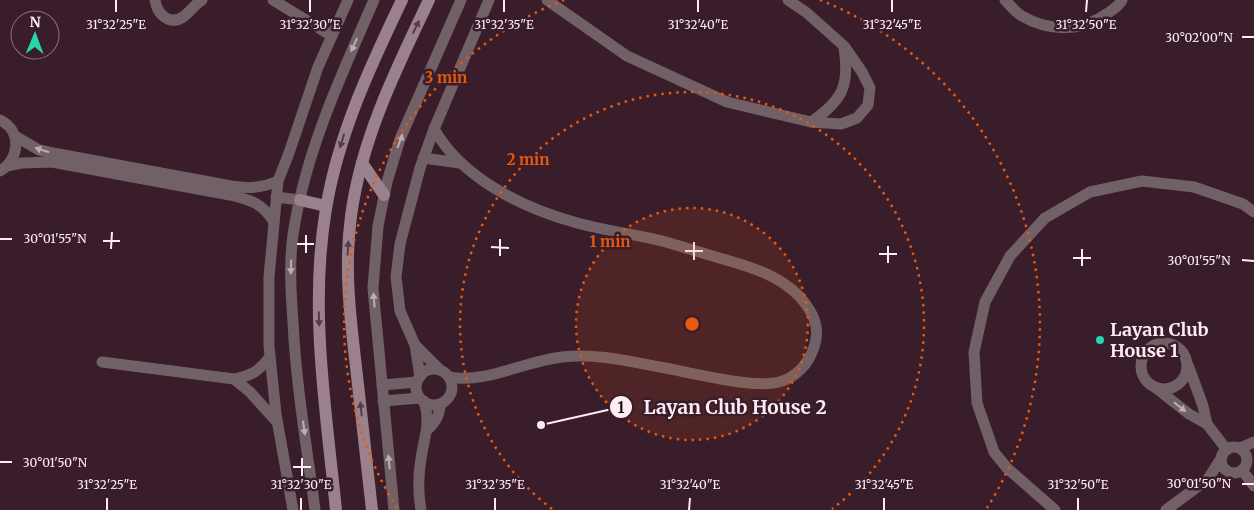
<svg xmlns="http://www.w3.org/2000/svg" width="1254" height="510" font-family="Merriweather,serif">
  <rect width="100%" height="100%" fill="#3a1d2b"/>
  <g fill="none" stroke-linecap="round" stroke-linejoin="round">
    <g stroke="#716167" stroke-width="11">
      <path d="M155 0C157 14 169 26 183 17 190 12 194 5 202 0"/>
      <polyline points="273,0 332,36"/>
      <polyline points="547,0 627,56 727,102 811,122 841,124 857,118 868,105 870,88 862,72 844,46 807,13 788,0"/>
      <path d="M1005 0C1010 5 1015 12 1022 16 1049 32 1082 32 1108 13 1114 9 1119 6 1122 0"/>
      <path d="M0 120C22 130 20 160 0 171"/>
      <path d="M811 122C842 101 850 86 844 48"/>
      <path d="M434 129C462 178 521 207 574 222 604 231 636 234 666 242 683 247 699 252 716 257 746 266 777 273 800 297 813 312 821 328 814 347 809 363 796 378 779 382 753 389 689 372 660 367 628 361 595 353 562 357 525 361 485 384 449 377"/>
      <path d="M15 136 39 150 53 153 231 186C248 189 261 188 278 181"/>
      <polyline points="423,158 460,163"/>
      <path d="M7 166 22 163 52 162 230 195C251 200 262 203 274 222"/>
      <polyline points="276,197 300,200"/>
      <circle cx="1164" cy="366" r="23"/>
      <polyline points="415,345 440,370"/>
      <path d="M102 362 234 379C251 376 259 371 269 358"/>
      <polyline points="1188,365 1203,406 1207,424"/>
      <circle cx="434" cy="387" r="18"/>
      <polyline points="420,377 415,345 400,311 396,277 400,244 420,168 434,129 489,0"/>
      <polyline points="234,379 250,392 277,422"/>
      <polyline points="382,385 417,382"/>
      <polyline points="1156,388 1189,414 1207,424 1227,450"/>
      <polyline points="383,401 420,398"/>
      <path d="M428 429C436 422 440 414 440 404"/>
      <circle cx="1234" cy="460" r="13"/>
      <polyline points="1240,448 1254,442"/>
      <polyline points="1242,470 1254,486"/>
      <polyline points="293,510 276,414 269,346 269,277 278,181 289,153 318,67 348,0"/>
      <path d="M315 510C307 448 296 385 293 322 291 293 289 264 293 235 305 152 341 76 374 0"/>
      <polyline points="394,510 373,288 378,226 387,182 400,139 461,0"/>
      <path d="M421 510C418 493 418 476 421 459 424 437 431 424 424 401"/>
      <polyline points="1055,510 1007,468 994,452 977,403 974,352 985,302 1010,256 1045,218 1090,192 1142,181 1194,187 1243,204 1254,212"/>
      <polyline points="1166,510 1208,479 1222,457"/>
    </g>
    <g stroke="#9a818b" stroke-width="12">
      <polyline points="362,163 384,195"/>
      <polyline points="300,200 326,206"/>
      <path d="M336 510C326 410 309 308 326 209 338 135 370 67 402 0"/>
      <path d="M372 510C367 462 361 415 356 367 350 316 344 267 351 216 361 140 396 69 429 0"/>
    </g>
  </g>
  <defs><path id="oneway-solid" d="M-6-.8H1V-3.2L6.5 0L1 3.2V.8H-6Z" transform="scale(1.25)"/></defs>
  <g fill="#573b48">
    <use href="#oneway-solid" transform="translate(416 27) rotate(-65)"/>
    <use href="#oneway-solid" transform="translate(342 141) rotate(107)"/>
    <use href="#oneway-solid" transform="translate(348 248) rotate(-86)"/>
    <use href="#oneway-solid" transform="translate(319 319) rotate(89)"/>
    <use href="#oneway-solid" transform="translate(361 409) rotate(-96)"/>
  </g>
  <g fill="#beadb4">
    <use href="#oneway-solid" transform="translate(354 45) rotate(114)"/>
    <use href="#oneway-solid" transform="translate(400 141) rotate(-70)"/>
    <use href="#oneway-solid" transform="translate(42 150) rotate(-162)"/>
    <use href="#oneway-solid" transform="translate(291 267) rotate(91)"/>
    <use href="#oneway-solid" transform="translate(374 300) rotate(-95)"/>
    <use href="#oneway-solid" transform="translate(1180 407) rotate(38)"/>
    <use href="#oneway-solid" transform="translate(304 428) rotate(82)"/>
    <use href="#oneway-solid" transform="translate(389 462) rotate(-96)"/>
  </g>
  <path fill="none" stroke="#fdecf3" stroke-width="2" d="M116 12V0M310 12V0M504 12V0M698 12V0M892 12V0M1086 12 1087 0M1242 37H1254M0 239H12M103 241H120M297 244H314M491 247 509 248M111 249 112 232M685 251H703M306 253V235M879 254H897M500 256V239M1073 258H1091M694 260V242M1242 260 1254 261M888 263V246M1082 266V249M0 462H12M293 467H311M302 476V458M1242 484H1254M107 510V498M301 510V498M495 510V498M689 510 690 498M884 510V498M1078 510V498"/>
  <circle cx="692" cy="324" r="116" fill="#e8590c" fill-opacity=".12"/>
  <g fill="none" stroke="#e8590c" stroke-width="2.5" stroke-dasharray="2.5 5">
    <circle cx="692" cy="324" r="116"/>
    <path d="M552 509A232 232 0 1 1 832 509"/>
    <path d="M397 508A348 348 0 0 1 564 0M820 0A348 348 0 0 1 987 508"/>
  </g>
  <circle fill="#29d5ad" stroke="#3a1d2b" stroke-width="2" cx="1100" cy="340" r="5"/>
  <g text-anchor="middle" stroke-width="5" stroke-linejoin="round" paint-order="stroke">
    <g font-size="18" font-weight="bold" fill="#fdecf3" stroke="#3a1d2b" text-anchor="start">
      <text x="1110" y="336">Layan Club<tspan x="1110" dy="21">House 1</tspan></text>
    </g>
  </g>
  <g font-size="12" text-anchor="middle" fill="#fdecf3" stroke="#3a1d2b" stroke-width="5" stroke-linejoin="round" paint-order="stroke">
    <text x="116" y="29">31°32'25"E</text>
    <text x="310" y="29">31°32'30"E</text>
    <text x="504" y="29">31°32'35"E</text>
    <text x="698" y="29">31°32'40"E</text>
    <text x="892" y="29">31°32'45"E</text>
    <text x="1086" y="29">31°32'50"E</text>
    <text x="1199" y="42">30°02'00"N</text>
    <text x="55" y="243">30°01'55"N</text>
    <text x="1199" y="265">30°01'55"N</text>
    <text x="55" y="467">30°01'50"N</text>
    <text x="1199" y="488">30°01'50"N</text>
    <text x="107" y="489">31°32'25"E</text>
    <text x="301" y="489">31°32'30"E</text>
    <text x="495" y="489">31°32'35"E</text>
    <text x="690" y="489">31°32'40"E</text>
    <text x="884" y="489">31°32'45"E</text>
    <text x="1078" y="489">31°32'50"E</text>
  </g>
  <circle cx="692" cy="324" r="8" fill="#e8590c" stroke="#3a1d2b" stroke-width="2.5"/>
  <g font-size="15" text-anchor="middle" font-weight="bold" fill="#e8590c" stroke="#3a1d2b" stroke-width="5" stroke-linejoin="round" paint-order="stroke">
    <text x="446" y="83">3 min</text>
    <text x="528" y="165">2 min</text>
    <text x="610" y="247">1 min</text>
  </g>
  <path fill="none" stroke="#fdecf3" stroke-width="2" d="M541 425L621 407"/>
  <g fill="#fdecf3" stroke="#3a1d2b" stroke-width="2">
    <circle cx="541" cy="425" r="5"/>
    <circle cx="621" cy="407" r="12"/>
  </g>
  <g font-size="15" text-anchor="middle" font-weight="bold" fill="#111">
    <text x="621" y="413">1</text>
  </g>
  <g font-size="19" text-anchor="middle" font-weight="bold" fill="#fdecf3" stroke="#3a1d2b" stroke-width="5" stroke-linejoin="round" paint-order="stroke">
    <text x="735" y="414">Layan Club House 2</text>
  </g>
  <g transform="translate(35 35) rotate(1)"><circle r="24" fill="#3a1d2b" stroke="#88707b"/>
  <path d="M0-4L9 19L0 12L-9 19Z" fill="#29d5ad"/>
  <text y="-8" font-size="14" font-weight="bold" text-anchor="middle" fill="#fdecf3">N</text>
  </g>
</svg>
